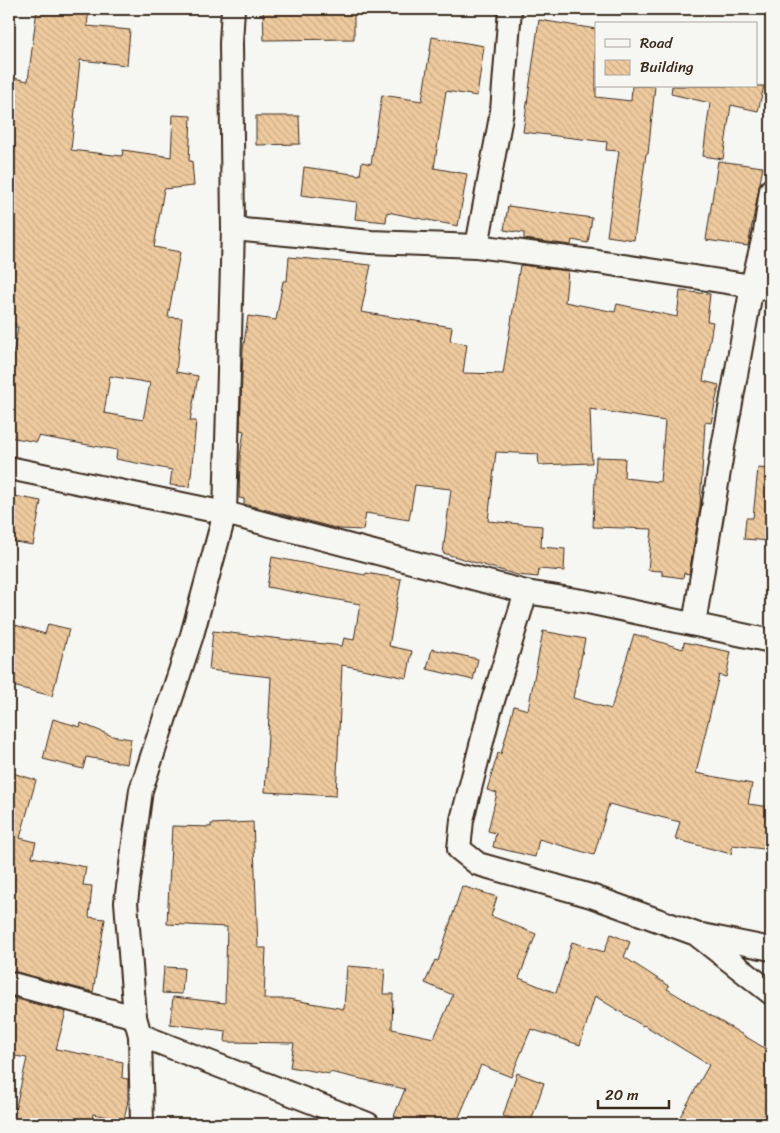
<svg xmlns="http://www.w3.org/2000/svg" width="780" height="1133" font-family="Sriracha,sans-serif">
  <defs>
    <pattern id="building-back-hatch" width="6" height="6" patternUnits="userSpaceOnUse" patternTransform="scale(1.25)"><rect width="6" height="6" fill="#eeca9e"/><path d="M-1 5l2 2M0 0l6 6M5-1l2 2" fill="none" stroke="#cdae88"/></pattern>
  </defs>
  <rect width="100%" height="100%" fill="#f6f6f2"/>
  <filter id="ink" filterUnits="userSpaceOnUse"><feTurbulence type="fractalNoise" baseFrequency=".02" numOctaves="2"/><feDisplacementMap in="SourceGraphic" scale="10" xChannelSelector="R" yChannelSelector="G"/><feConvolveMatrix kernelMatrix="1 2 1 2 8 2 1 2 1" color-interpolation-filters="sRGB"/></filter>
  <g filter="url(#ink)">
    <g fill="url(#building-back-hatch)" stroke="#3b2a1e" fill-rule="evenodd">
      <path d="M37 9H89L87 26 130 30 127 65 80 60 71 150 122 156 123 150 171 157 173 115 191 116 189 161H192L194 186 164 189 154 247 180 252 168 317 182 318 176 372 198 376 190 421H196L190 487 170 485 172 470 116 459 117 450 38 436 37 442 9 437V379L18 327H15L16 324 9 323V77L28 81ZM110 376 150 383 143 420 104 413Z"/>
      <polygon points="263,9 354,9 354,39 264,40"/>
      <polygon points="539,20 596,29 596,97 631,101 632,86 655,86 648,154 646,154 634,240 607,236 619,151 606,150 607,142 523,132"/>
      <polygon points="432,37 484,46 477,96 446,91 434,168 467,174 458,226 387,212 386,222 355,219 357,202 301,195 304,167 360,175 362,162 371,164 382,95 422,101"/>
      <polygon points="672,86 764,86 758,111 731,105 723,159 703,156 710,103 671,94"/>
      <polygon points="256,116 299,116 300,144 256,145"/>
      <polygon points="718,161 763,167 748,246 706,240"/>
      <polygon points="508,206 592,218 588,243 572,240 571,245 524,239 524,233 504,230"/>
      <polygon points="289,257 371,265 361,312 452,327 450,341 467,344 463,373 503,374 520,265 568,271 565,302 615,312 617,304 677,317 680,291 710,294 707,321 713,322 703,381 719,385 711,423 705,422 700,507 689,574 684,573 683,578 662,575 662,571 648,570 652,529 593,527 596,457 625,458 624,478 660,482 665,421 590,409 592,463 539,465 538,454 496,452 488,521 542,526 541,547 565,549 564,571 539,569 538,577 517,575 443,553 451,489 415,485 409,520 366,513 363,530 339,529 244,504 244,499 239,498 240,457 244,431 240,430 243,350 248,316 276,320 283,281 287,281"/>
      <polygon points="758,468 771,469 771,541 744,539 746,518 753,518"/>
      <polygon points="9,495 41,501 33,545 9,541"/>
      <polygon points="272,557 365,575 366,573 401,579 389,646 412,651 407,678 342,665 336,796 265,792 271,677 209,670 213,631 342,646 344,638 354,640 360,604 267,587"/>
      <polygon points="9,623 45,634 48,624 69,629 52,696 9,685"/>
      <polygon points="543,631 585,639 573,698 611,709 634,634 683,649 684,642 731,652 726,677 719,675 696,773 752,784 748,804 771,807 771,850 733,845 731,854 675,839 680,822 609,804 594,855 539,839 535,857 493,847 496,833 488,831 497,793 487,790 498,753 501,754 514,706 528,710"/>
      <polygon points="432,649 478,659 473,680 427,669"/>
      <polygon points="53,719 80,727 81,723 112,736 131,739 127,764 86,757 83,769 43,759"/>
      <polygon points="9,772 36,780 20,838 36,842 32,857 86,867 83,885 92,886 89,917 105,919 93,992 9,970"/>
      <polygon points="253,822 258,948 266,948 264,999 289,999 344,1009 347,966 385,969 383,994 393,994 392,1029 434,1038 453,995 425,983 435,960 438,961 462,886 497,897 491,916 536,934 519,978 556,993 572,942 604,952 611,934 630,942 624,957 669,986 667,989 771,1052 771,1124 676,1124 709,1065 644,1025 643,1026 595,996 580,1045 531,1029 511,1077 481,1065 456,1124 414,1124 394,1116 405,1089 330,1072 330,1074 290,1067 294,1043 225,1042 226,1031 170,1024 173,997 225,1003 227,927 167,924 172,826 211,827 211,824"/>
      <polygon points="164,967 184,968 182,994 162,993"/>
      <polygon points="9,997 66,1012 56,1049 123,1062 122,1078 128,1079 128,1100 124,1120 93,1114 91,1124 56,1124 34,1119 33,1124 12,1124 27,1058 9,1055"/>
      <polygon points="517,1073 544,1083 530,1124 503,1116"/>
    </g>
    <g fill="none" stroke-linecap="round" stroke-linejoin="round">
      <defs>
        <g id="street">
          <polyline points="233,229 371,242 477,246 598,262 771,289"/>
          <polyline points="477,246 502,111 510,9"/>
          <polyline points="9,468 225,513 526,592 489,714 462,820 459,849 478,864 591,896 696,934 771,993"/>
          <polyline points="526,592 583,601 771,641"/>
          <polyline points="694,624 722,453 752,286 765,232 771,190"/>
          <polyline points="702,935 771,949"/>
          <polyline points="9,983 135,1017"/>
          <polyline points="140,1035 368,1124"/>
          <polyline points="142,1124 140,1035 135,1017 126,902 141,790 192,635 225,513 233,229 231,43 233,9"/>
        </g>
      </defs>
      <use href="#street" stroke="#3b2a1e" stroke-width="26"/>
      <use href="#street" stroke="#f6f6f2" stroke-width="22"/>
    </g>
  </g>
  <rect width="780" height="1133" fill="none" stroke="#f6f6f2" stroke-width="30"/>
  <rect x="15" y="15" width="750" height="1103" fill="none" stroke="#3b2a1e" stroke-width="2" filter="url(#ink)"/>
  <rect x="595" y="22" width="162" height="65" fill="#f6f6f2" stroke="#aba49d"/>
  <rect x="605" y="39" width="25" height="8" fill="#f6f6f2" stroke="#aba49d"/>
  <text x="640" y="48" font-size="15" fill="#3b2a1e">Road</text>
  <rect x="605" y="60" width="25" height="15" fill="url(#building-back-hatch)" stroke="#aba49d"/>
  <text x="640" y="72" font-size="15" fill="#3b2a1e">Building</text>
  <path d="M598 1100v8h71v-8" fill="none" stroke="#3b2a1e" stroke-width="2.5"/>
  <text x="605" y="1100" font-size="15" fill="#3b2a1e" stroke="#f6f6f2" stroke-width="4" paint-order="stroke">20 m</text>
</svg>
